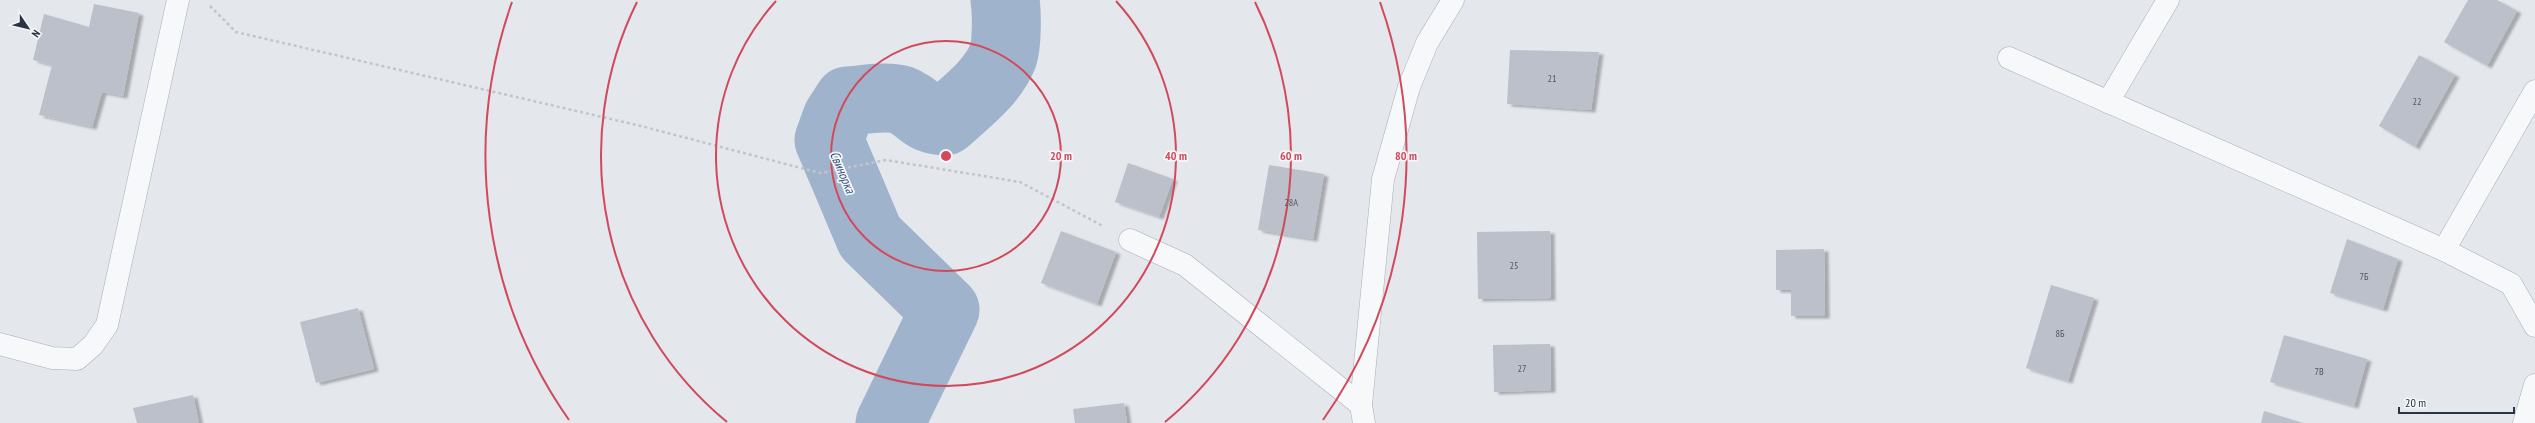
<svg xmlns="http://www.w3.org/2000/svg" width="2535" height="423" font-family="'PT Sans Narrow',sans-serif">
  <defs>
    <filter id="shadow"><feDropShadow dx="4.5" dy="2.5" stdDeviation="1" flood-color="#0004"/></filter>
  </defs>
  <rect width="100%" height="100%" fill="#e4e7ec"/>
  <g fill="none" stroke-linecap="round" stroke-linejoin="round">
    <path stroke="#9fb4cc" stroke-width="69" d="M890 423 945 310 870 237 829 140 837 118 848 101C862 100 892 95 904 101 924 111 920 119 945 121 966 102 992 83 1003 56 1007 44 1007 13 1005 0"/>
  </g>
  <g fill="#bbc0ca" filter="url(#shadow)">
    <polygon points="2468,0 2497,0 2517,11 2487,66 2444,42"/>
    <polygon points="94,4 139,13 123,96 102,92 92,127 39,115 52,65 33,60 44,14 89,27"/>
    <polygon points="1510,50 1599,52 1591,110 1507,104"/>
    <polygon points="2419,55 2455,75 2415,147 2379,126"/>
    <polygon points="1128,163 1173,179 1159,217 1115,202"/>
    <polygon points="1269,165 1324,174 1313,239 1258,230"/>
    <polygon points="1061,231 1116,252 1097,304 1041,283"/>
    <polygon points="1550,231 1551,298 1478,299 1477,232"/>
    <polygon points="2347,239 2398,259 2383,309 2330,293"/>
    <polygon points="1824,249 1825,316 1791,316 1791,290 1776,290 1776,250"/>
    <polygon points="2051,285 2094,298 2068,381 2026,368"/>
    <polygon points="358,308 374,369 316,383 300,322"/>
    <polygon points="2284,335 2367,359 2354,406 2270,382"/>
    <polygon points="1550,344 1551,390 1494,392 1493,345"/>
    <polygon points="193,395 199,423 137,423 133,408"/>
    <polygon points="1124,403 1127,423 1075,423 1073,409"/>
    <polygon points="2264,411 2303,423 2261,423"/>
  </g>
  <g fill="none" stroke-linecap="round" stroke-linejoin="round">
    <defs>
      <g id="service">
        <polyline points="2009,58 2444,250"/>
        <polyline points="2108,102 2168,0"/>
      </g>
      <g id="minor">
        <polyline points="2535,91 2444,250 2511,284 2535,326"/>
        <polyline points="1130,240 1185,265 1361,405"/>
        <polyline points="0,344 52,358 77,359 93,345 107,325 178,0"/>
        <polyline points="1364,423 1361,405 1383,179 1409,87 1427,43 1453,0"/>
        <polyline points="2524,423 2535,385"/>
      </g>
    </defs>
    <use href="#service" stroke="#a9aeb7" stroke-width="23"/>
    <use href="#minor" stroke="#a9aeb7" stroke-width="23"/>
    <polyline stroke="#c2c5cb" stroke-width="2.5" stroke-dasharray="3 3" stroke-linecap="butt" points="210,6 236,32 641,126 820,173 886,160 1020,182 1103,226"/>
    <use href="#service" stroke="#f7f8fa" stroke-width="22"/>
    <use href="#minor" stroke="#f7f8fa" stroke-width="22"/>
  </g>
  <g fill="none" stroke="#d1495b" stroke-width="2">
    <circle cx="946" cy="156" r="115"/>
    <path d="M1116 1A230 230 0 1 1 776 1"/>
    <path d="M727 422A345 345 0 0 1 637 2M1255 2A345 345 0 0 1 1165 422"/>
    <path d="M569 420A460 460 0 0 1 512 2M1380 2A460 460 0 0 1 1323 420"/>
  </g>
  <g text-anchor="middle" stroke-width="3.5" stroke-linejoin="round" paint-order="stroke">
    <g font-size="10" fill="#4f5766">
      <text x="1552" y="82">21</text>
      <text x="2417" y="105">22</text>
      <text x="1291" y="206">28А</text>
      <text x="1514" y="269">25</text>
      <text x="2364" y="280">7Б</text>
      <text x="2060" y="337">8Б</text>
      <text x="1522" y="372">27</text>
      <text x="2319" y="375">7В</text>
    </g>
    <g font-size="13" font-style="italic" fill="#34527a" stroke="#f4f6f9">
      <text transform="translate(843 172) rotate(67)" y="5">Свинорка</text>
    </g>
  </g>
  <circle cx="946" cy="156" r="6" fill="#d1495b" stroke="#f4f6f9" stroke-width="2"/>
  <g font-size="12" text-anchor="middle" font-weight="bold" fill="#d1495b" stroke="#f4f6f9" stroke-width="3.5" stroke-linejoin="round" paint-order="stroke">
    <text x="1061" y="160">20 m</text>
    <text x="1176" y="160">40 m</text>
    <text x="1291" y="160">60 m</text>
    <text x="1406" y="160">80 m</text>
  </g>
  <g transform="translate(28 28) rotate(125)" stroke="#f4f6f9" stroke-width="3" paint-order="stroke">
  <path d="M0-3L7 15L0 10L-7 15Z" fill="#2b3445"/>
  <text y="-6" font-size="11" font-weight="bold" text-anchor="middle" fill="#2b3445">N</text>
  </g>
  <path d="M2399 407v6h115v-6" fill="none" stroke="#2b3445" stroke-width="2"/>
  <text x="2405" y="407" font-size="12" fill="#2b3445" stroke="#f4f6f9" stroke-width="3" paint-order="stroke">20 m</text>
</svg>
